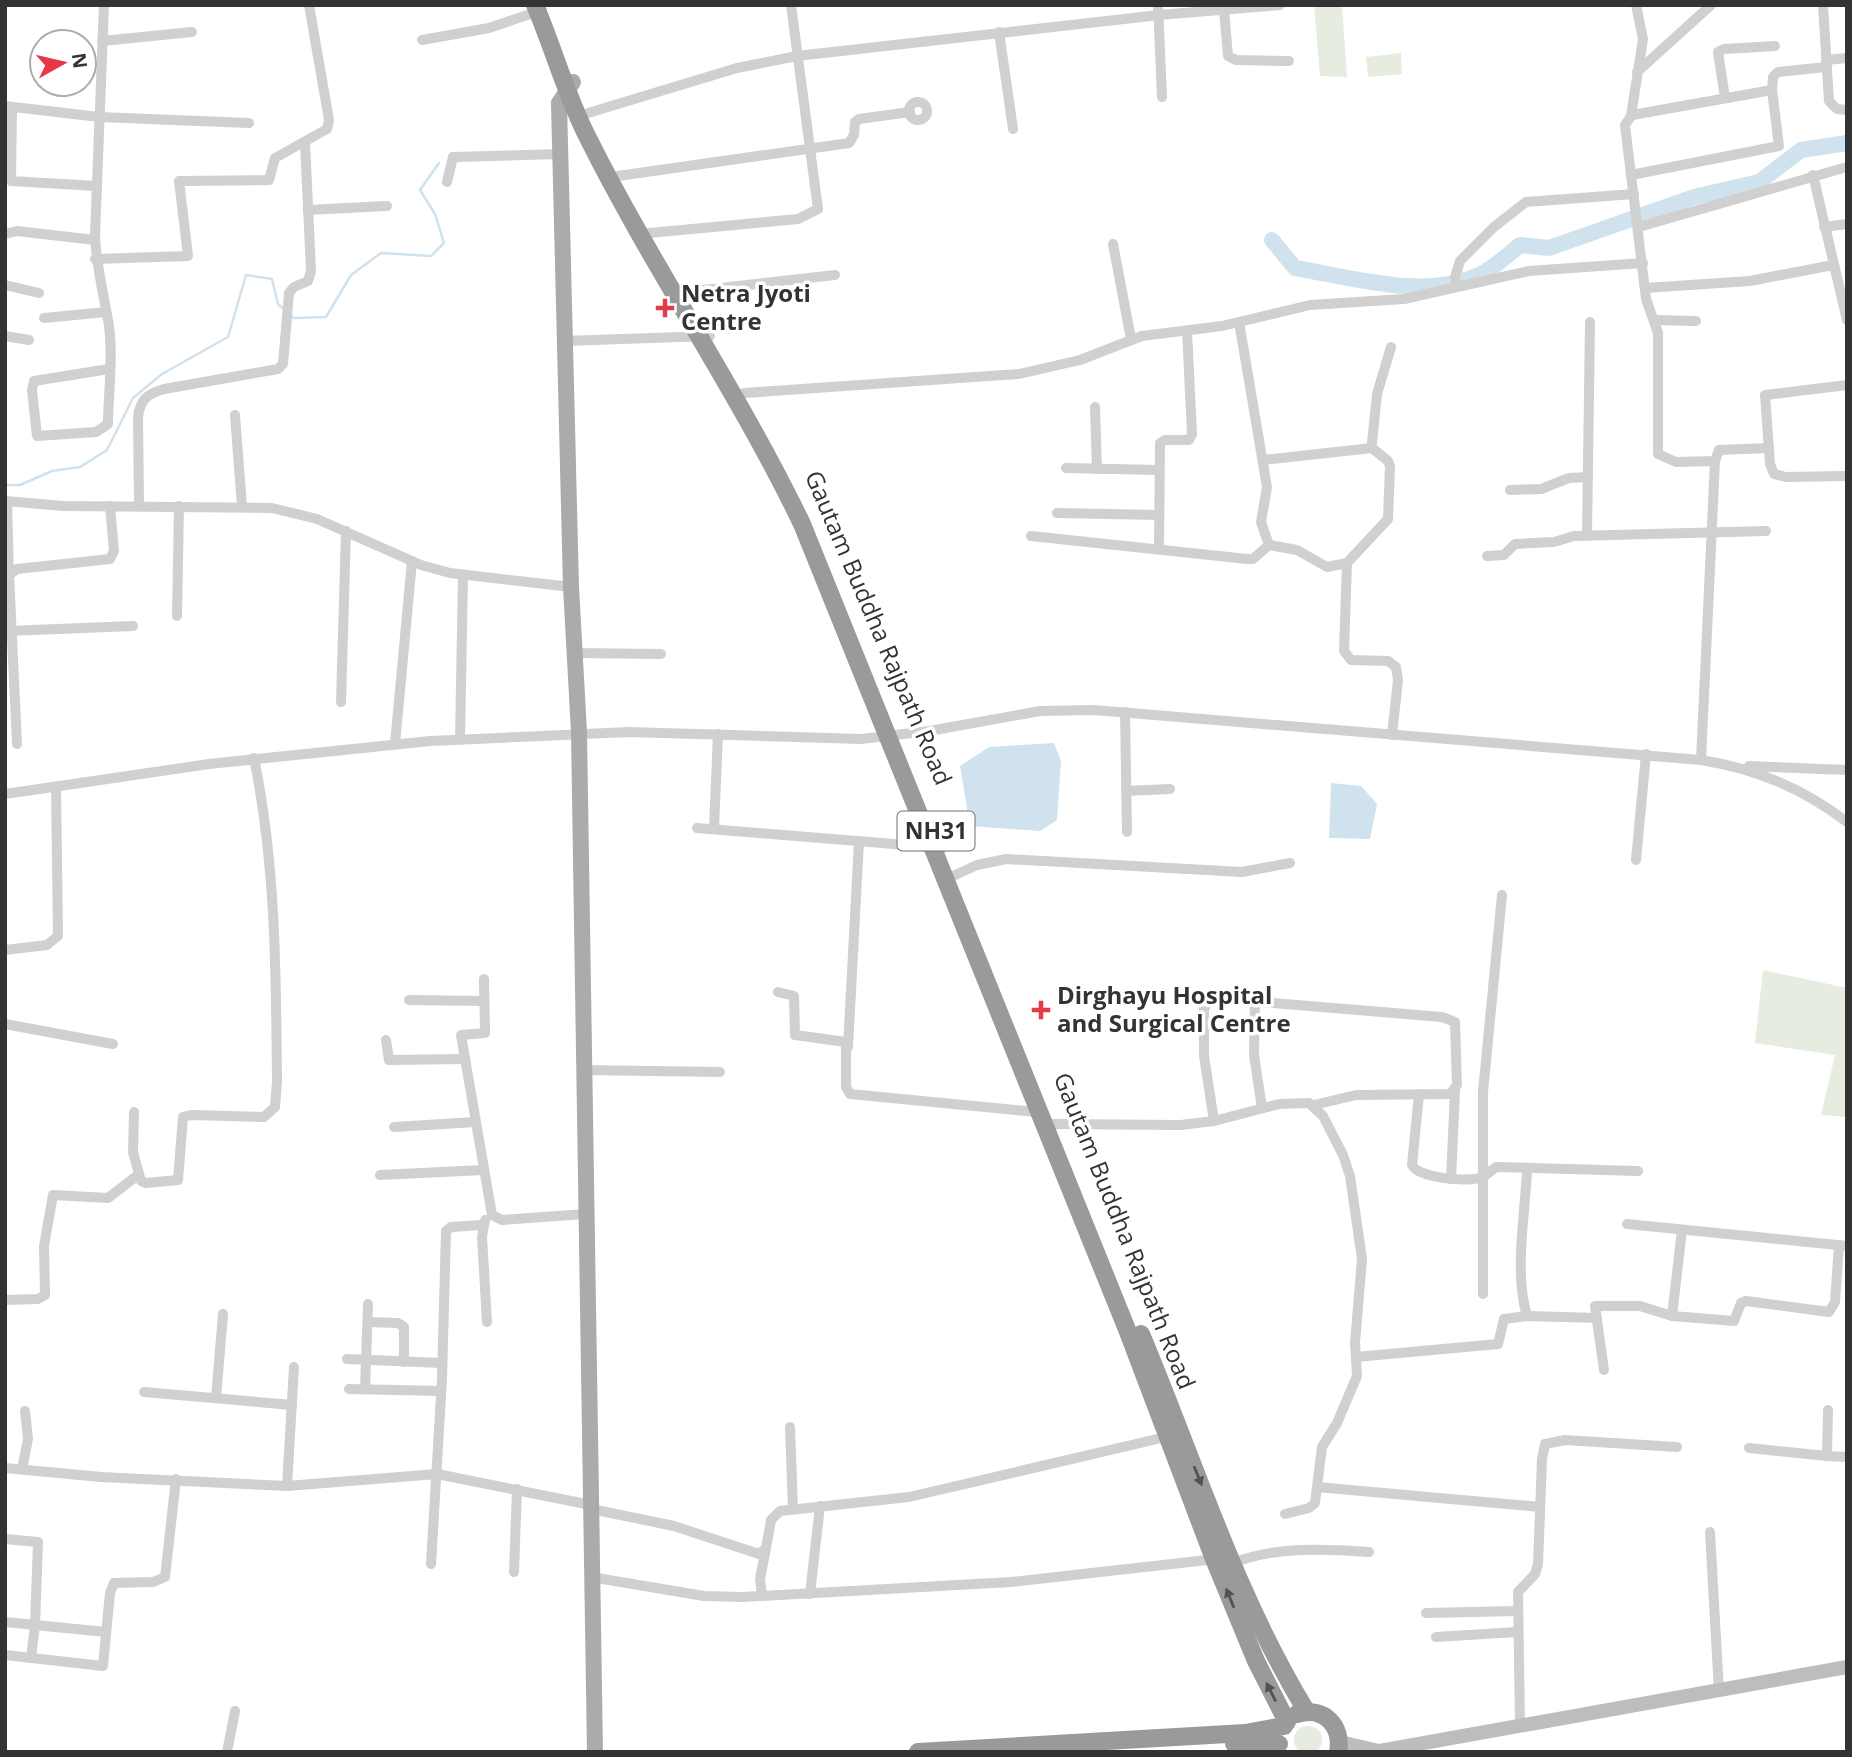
<svg xmlns="http://www.w3.org/2000/svg" width="1852" height="1757" font-family="'Open Sans',sans-serif">
  <rect width="100%" height="100%" fill="#fff"/>
  <g fill="#e6ecdf">
    <polygon points="1314,5 1342,5 1347,77 1320,76"/>
    <polygon points="1401,53 1402,74 1368,77 1366,57"/>
    <polygon points="1763,970 1847,988 1847,1117 1821,1115 1835,1055 1755,1043"/>
    <circle cx="1308" cy="1740" r="14"/>
  </g>
  <g fill="#cfe2ee">
    <polygon points="1054,743 1061,761 1057,820 1040,831 970,826 960,766 989,747"/>
    <polygon points="1331,783 1361,786 1377,804 1370,839 1329,838"/>
  </g>
  <g fill="none" stroke-linecap="round" stroke-linejoin="round">
    <g stroke="#cfe2ee" stroke-width="2.5">
      <polyline points="290,315 294,318 326,317 351,275 381,253 431,256 444,243 435,214 420,190 439,163"/>
      <polyline points="5,485 20,485 52,471 80,467 107,450 133,398 162,374 228,337 246,275 272,279 278,304 285,310"/>
    </g>
    <path stroke="#cfe2ee" stroke-width="16" d="M1272 240 1295 268C1351 277 1428 301 1481 274 1495 267 1508 255 1520 245L1549 248 1694 197 1759 182 1801 150 1847 143"/>
    <g stroke="#d0d0d0" stroke-width="10">
      <path d="M104 5 95 235C96 266 104 295 109 326 113 356 109 389 108 419V424L96 432 37 436 32 390 34 381 109 369"/>
      <polyline points="1158,5 1162,97"/>
      <polyline points="1823,5 1829,101 1837,109 1847,110"/>
      <polyline points="1224,10 1228,56 1236,60 1289,61"/>
      <polyline points="999,32 1013,129"/>
      <polyline points="422,40 489,28 542,10"/>
      <polyline points="102,41 192,32"/>
      <polyline points="1826,60 1847,58"/>
      <polyline points="1637,72 1711,5"/>
      <polyline points="1725,98 1718,52 1724,49 1775,46"/>
      <circle cx="918" cy="111" r="9"/>
      <polyline points="5,106 99,117 249,123"/>
      <polyline points="12,107 11,181 97,186"/>
      <polyline points="588,113 737,68 797,56 1159,15 1280,5"/>
      <polyline points="1631,116 1643,39 1636,5"/>
      <polyline points="1631,175 1779,146 1772,90"/>
      <polyline points="1813,175 1847,320"/>
      <polyline points="618,176 849,143 854,135 855,122 859,119 910,112"/>
      <polyline points="447,182 453,157 560,154"/>
      <polyline points="308,210 387,206"/>
      <polyline points="1639,227 1847,167"/>
      <polyline points="1824,227 1847,224"/>
      <polyline points="649,233 798,219 818,209 791,5"/>
      <polyline points="5,234 17,231 95,240"/>
      <polyline points="1113,244 1131,339"/>
      <polyline points="95,259 188,256 179,181 269,180 275,158 327,129 329,120 309,5"/>
      <polyline points="5,285 39,293"/>
      <polyline points="1457,286 1455,277 1460,261 1494,227 1526,202 1634,194"/>
      <polyline points="1645,288 1750,281 1833,265"/>
      <polyline points="686,292 835,275"/>
      <polyline points="44,318 106,312"/>
      <polyline points="1654,320 1696,321"/>
      <polyline points="1239,322 1267,487 1261,522 1269,545 1297,550 1327,567 1347,563 1388,519 1390,466 1388,461 1372,448 1372,443 1377,394 1391,347"/>
      <polyline points="5,336 29,340"/>
      <polyline points="564,341 710,336"/>
      <polyline points="744,393 1019,374 1080,360 1142,336 1222,326 1310,305 1404,299 1529,271 1643,263"/>
      <polyline points="1095,407 1097,469"/>
      <polyline points="235,415 242,507"/>
      <polyline points="1263,460 1372,448"/>
      <polyline points="1715,461 1719,450 1769,448"/>
      <polyline points="1066,468 1159,470"/>
      <polyline points="1845,476 1786,477 1774,474 1770,464 1765,395 1847,385"/>
      <polyline points="1510,490 1541,489 1569,478 1588,477"/>
      <polyline points="5,501 64,506 272,508 317,519 421,565 450,573 571,587"/>
      <polyline points="7,502 9,575"/>
      <path d="M139 506 138 417C140 400 147 394 164 389L278 369 283 364 289 293 294 287 308 281 311 271 305 143"/>
      <polyline points="1057,513 1159,515"/>
      <polyline points="1587,535 1590,322"/>
      <polyline points="1031,536 1247,559 1253,559 1269,545"/>
      <polyline points="1159,549 1160,443 1165,440 1189,440 1192,434 1187,331"/>
      <polyline points="1487,556 1504,555 1515,544 1554,542 1574,536 1766,531"/>
      <polyline points="1347,563 1344,651 1351,660 1388,661 1396,667 1398,680 1392,735"/>
      <polyline points="177,616 179,506"/>
      <polyline points="7,631 133,626"/>
      <polyline points="575,653 661,654"/>
      <polyline points="341,702 346,531"/>
      <polyline points="1125,712 1127,832"/>
      <polyline points="460,739 463,576"/>
      <polyline points="17,744 9,575 17,569 110,559 114,551 110,506"/>
      <polyline points="395,744 412,561"/>
      <polyline points="1701,760 1715,461 1676,462 1658,454 1658,333 1646,299 1625,125 1631,116 1638,114 1772,90 1773,77 1778,72 1826,67"/>
      <polyline points="1749,766 1847,770"/>
      <polyline points="1126,791 1170,789"/>
      <path d="M5 794 209 764 430 741 629 732 861 739 929 731 1040 711 1094 710 1701 760C1757 769 1802 788 1847 822"/>
      <polyline points="697,828 943,848"/>
      <polyline points="714,829 718,734"/>
      <polyline points="1636,860 1646,754"/>
      <polyline points="953,876 977,865 1006,859 1242,872 1290,863"/>
      <polyline points="5,950 47,945 58,936 56,788"/>
      <polyline points="484,979 485,1033 461,1035 492,1215 502,1220 585,1214"/>
      <polyline points="778,992 794,996 795,1035 846,1042 846,1087 850,1094 1037,1112"/>
      <polyline points="409,1000 484,1001"/>
      <polyline points="1255,1002 1254,1055 1262,1108"/>
      <polyline points="5,1024 113,1044"/>
      <polyline points="386,1040 389,1060 465,1059"/>
      <polyline points="848,1047 859,841"/>
      <polyline points="583,1070 720,1072"/>
      <path d="M1419 1094 1412 1165C1418 1178 1469 1183 1482 1177 1487 1175 1492 1170 1496 1167L1638 1171"/>
      <path d="M134 1112 133 1152 141 1181 146 1183 178 1180 183 1117 191 1115 264 1117 275 1107 277 1082C276 974 276 865 254 758"/>
      <polyline points="1054,1124 1181,1125 1214,1121"/>
      <polyline points="394,1127 475,1122"/>
      <path d="M1527 1170C1525 1216 1514 1273 1527 1316"/>
      <polyline points="380,1175 483,1170"/>
      <polyline points="1451,1179 1455,1091"/>
      <polyline points="485,1220 482,1237 487,1322"/>
      <polyline points="1627,1224 1847,1246"/>
      <polyline points="1682,1230 1672,1316 1734,1321 1741,1303 1746,1301 1829,1312 1835,1302 1839,1245"/>
      <polyline points="1483,1294 1483,1092 1502,895"/>
      <polyline points="5,1300 38,1299 45,1295 44,1246 53,1195 108,1198 138,1175"/>
      <polyline points="368,1322 398,1323 404,1327 404,1362"/>
      <polyline points="1356,1357 1498,1344 1504,1319 1527,1316 1597,1318"/>
      <polyline points="347,1359 442,1363"/>
      <polyline points="1604,1370 1595,1306 1640,1306 1672,1316"/>
      <polyline points="349,1389 441,1391"/>
      <polyline points="365,1389 368,1304"/>
      <polyline points="144,1392 292,1405"/>
      <polyline points="216,1398 223,1314"/>
      <polyline points="1828,1410 1827,1456 1847,1457"/>
      <polyline points="790,1427 793,1509"/>
      <polyline points="1749,1448 1827,1456"/>
      <polyline points="5,1468 101,1477 287,1486 437,1474 591,1505"/>
      <polyline points="22,1469 28,1439 25,1411"/>
      <polyline points="287,1486 294,1367"/>
      <polyline points="1317,1487 1540,1507"/>
      <polyline points="591,1509 674,1526 759,1554 766,1548 771,1520 780,1511 909,1497 1170,1436"/>
      <polyline points="1285,1514 1309,1508 1315,1503 1322,1447 1337,1423 1357,1376 1355,1343 1362,1259 1350,1176 1343,1155 1323,1116 1309,1103 1279,1104 1214,1121 1204,1056 1204,1008 1211,1000 1225,999 1442,1017 1455,1022 1457,1085 1450,1094 1356,1095 1314,1105"/>
      <polyline points="1710,1532 1719,1692"/>
      <polyline points="5,1539 38,1542 35,1625 106,1632"/>
      <path d="M1233 1563C1276 1546 1324 1549 1369 1552"/>
      <polyline points="431,1564 442,1379 446,1231 451,1227 482,1225"/>
      <polyline points="514,1572 517,1489"/>
      <polyline points="591,1577 704,1596 742,1597 1011,1582 1216,1559"/>
      <polyline points="810,1594 820,1506"/>
      <polyline points="762,1596 760,1579 766,1548"/>
      <polyline points="1426,1613 1517,1611"/>
      <polyline points="5,1622 35,1625 31,1658"/>
      <polyline points="1436,1637 1517,1632"/>
      <polyline points="5,1655 103,1666 110,1593 114,1583 153,1582 165,1577 176,1479"/>
      <polyline points="1520,1726 1518,1592 1535,1574 1538,1564 1542,1459 1545,1444 1565,1440 1677,1447"/>
      <polyline points="227,1752 235,1711"/>
    </g>
    <g stroke="#bdbdbd" stroke-width="14">
      <polyline points="1340,1742 1379,1751"/>
      <polyline points="1374,1752 1847,1667"/>
    </g>
    <polyline stroke="#ababab" stroke-width="16" points="573,82 559,103 571,587 579,732 595,1752"/>
    <g stroke="#9a9a9a" stroke-width="18">
      <path d="M535 5C554 50 566 95 588 138 654 270 738 391 802 524L1128 1332 1214 1559 1256 1661 1287 1722"/>
      <path d="M1141 1334C1194 1460 1235 1595 1307 1712"/>
      <path d="M1297 1714C1324 1706 1343 1726 1338 1752"/>
      <polyline points="1234,1744 1279,1744"/>
      <polyline points="918,1752 1245,1733 1284,1726"/>
    </g>
  </g>
  <defs><path id="oneway-solid" d="M-6-.8H1V-3.2L6.5 0L1 3.2V.8H-6Z" transform="scale(1.75)"/></defs>
  <g fill="#525252">
    <use href="#oneway-solid" transform="translate(1198 1476) rotate(68)"/>
    <use href="#oneway-solid" transform="translate(1230 1598) rotate(-112)"/>
    <use href="#oneway-solid" transform="translate(1271 1692) rotate(-117)"/>
  </g>
  <g fill="#e63946" stroke="#fff" stroke-width="2.5">
    <path d="M661.5 297.5h7v7h7v7h-7v7h-7v-7h-7v-7h7z"/>
    <path d="M1037.5 999.5h7v7h7v7h-7v7h-7v-7h-7v-7h7z"/>
  </g>
  <g text-anchor="middle" stroke-width="7" stroke-linejoin="round" paint-order="stroke">
    <rect fill="#fff" stroke="#707070" stroke-width="2" x="897.5" y="811.5" width="77" height="39" rx="5"/>
    <g font-size="23" font-weight="bold" fill="#333">
      <text x="936" y="839">NH31</text>
    </g>
    <g font-size="24" font-weight="bold" fill="#333" stroke="#fff" text-anchor="start">
      <text x="681" y="302">Netra Jyoti<tspan x="681" dy="28">Centre</tspan></text>
      <text x="1057" y="1004">Dirghayu Hospital<tspan x="1057" dy="28">and Surgical Centre</tspan></text>
    </g>
    <g font-size="24" fill="#333" stroke="#fff">
      <text transform="translate(878 628) rotate(67)" y="8">Gautam Buddha Rajpath Road</text>
      <text transform="translate(1124 1231) rotate(68)" y="8">Gautam Buddha Rajpath Road</text>
    </g>
  </g>
  <rect width="1852" height="1757" fill="none" stroke="#333333" stroke-width="14"/>
  <g transform="translate(63 63) rotate(82)"><circle r="33" fill="#ffffff" stroke="#adadad" stroke-width="2"/>
  <path d="M0-5L12 26L0 18L-12 26Z" fill="#e63946"/>
  <text y="-10" font-size="19" font-weight="bold" text-anchor="middle" fill="#333333">N</text>
  </g>
</svg>
